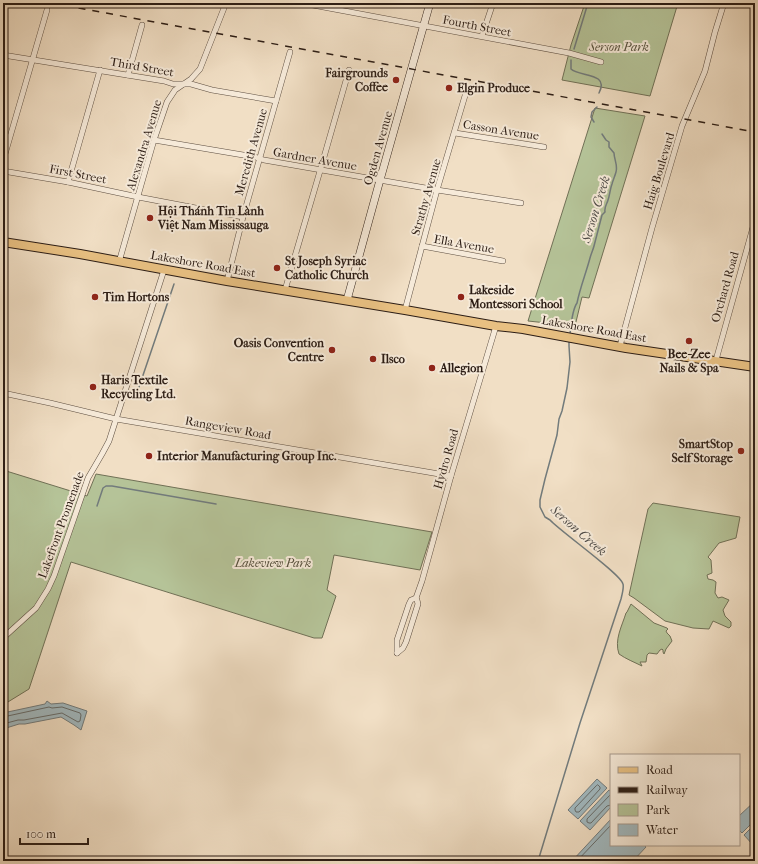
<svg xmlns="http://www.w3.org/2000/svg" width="758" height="864" font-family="'IM FELL French Canon',serif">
  <rect width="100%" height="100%" fill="#f1dfc5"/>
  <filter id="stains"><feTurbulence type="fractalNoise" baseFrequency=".005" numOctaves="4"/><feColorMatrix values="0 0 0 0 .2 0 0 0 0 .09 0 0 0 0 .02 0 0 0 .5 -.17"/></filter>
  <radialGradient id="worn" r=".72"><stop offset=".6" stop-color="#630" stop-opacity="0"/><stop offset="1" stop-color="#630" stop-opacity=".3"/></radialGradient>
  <g fill="#b5c398" stroke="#707056">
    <polygon points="585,3 678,3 650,96 562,80 571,45"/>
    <polygon points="595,108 645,116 589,298 582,297 575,326 528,321"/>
    <polygon points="3,470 87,496 96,474 432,532 420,570 334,555 327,590 336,596 322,638 314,638 71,562 29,689 3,705"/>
    <polygon points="653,503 740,517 736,538 719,543 708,557 711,560 712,573 707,575 708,579 713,580 716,582 715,593 718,598 722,597 729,600 723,610 725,616 731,622 731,626 729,628 713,621 709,629 693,628 665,621 634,598 629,595 648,509"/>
    <path d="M631 604 654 623 667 628 668 629 666 631 667 633 670 636 672 641 666 649 664 654 663 652V650L662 649 660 650 657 654 649 653 647 655 646 662H640L642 666C634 662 626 659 619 654 614 640 622 626 626 613L627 612Z"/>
  </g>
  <g fill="#a1b9c0" stroke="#727b7c">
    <polygon points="47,701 51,704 63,703 87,711 81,730 74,725 61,717 25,724 19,724 3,729 3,713 45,704"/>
    <polygon points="597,779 607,788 578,819 568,810"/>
    <polygon points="609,790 611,791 611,807 590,830 580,821"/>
    <polygon points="755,801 755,820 742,833 739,830 739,816"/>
    <polygon points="611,819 611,845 644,845 646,847 633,861 572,861"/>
    <polygon points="755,824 755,843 753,845 744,835"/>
  </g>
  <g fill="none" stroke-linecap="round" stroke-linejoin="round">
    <g stroke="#666b6a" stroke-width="1">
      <polyline points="3,717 49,707 52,708 62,707 80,713 81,715 80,721 78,722 62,713 24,720 18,720 3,724"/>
      <polygon points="598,785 600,787 600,789 579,812 576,812 575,810 575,808 596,786"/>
      <polyline points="611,794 587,819 587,822 589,823 591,823 607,806 611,805"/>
      <polyline points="577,861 611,825"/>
    </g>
    <g stroke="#727b7c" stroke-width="1.5">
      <polyline points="574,49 588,3"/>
      <path d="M571 60V69C579 77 610 72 599 93"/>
      <polyline points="594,122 591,117 592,112 597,107"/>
      <path d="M570 334C571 325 572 310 577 303 580 288 586 273 590 258 591 254 593 250 594 246L602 215 605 212C604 207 607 204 608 200 610 194 610 189 612 184 613 180 615 176 616 172 618 165 614 159 614 153L609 147V142L606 140 602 134"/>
      <polyline points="139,387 174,284"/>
      <polyline points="97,506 103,488 106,486 112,486 216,504"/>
      <path d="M538 861 580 723 621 599C622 595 624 588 623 584 621 574 561 532 550 520L545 517 540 507V500L545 479 557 435 559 419 562 411 567 388 570 362 569 346V340"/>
    </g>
    <defs>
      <g id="street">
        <polyline points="302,3 569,53 601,62"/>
        <polyline points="482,36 493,3"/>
        <polyline points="3,55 164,81 173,84 191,84 212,90 276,101"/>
        <polyline points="128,75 142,25"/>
        <polyline points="455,133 544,147"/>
        <polyline points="154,140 255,157 264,160 437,190 521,203"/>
        <polyline points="3,161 47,10"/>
        <polyline points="3,171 68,182 138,197 243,217"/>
        <polyline points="68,182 100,70"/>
        <polyline points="422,246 503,261"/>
        <polyline points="119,262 154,140 167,102 175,90 191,79 200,69 226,3"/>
        <polyline points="227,281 243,217 290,52"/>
        <polyline points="285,290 320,171 349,70"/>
        <polyline points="405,310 437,190 467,89"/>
        <polyline points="620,346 652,228 682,126 705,71 715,32 724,3"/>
        <polyline points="716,360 755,220"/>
        <polyline points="3,393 50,403 116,419 451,476"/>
        <polyline points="416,598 422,581 451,476 496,326"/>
        <polyline points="3,638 36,608 48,589 54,576 88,478 102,454 109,441 164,270"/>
        <polyline points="397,653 403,648 406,642 418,604 417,600 416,598"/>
        <polyline points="397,653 397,640 409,604 411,600 416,598"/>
      </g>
      <polyline id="secondary" points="347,300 380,180 430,3"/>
      <polyline id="primary" points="3,242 80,254 227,281 405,310 496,326 523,329 626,348 755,367"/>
    </defs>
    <use href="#street" stroke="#5d4e41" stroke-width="6"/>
    <use href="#secondary" stroke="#2c1d15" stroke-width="8"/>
    <use href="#primary" stroke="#2c1d15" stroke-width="10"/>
    <use href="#street" stroke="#f6ead9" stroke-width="5"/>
    <use href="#secondary" stroke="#f6ead9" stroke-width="7"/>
    <use href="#primary" stroke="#e8c082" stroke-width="8"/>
    <polyline stroke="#2c1d15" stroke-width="1.5" stroke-dasharray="7 7" stroke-linecap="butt" points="51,3 755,132"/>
  </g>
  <g fill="#8f2418" stroke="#f6ead9" stroke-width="1.5">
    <circle cx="396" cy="80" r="4"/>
    <circle cx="449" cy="88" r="4"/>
    <circle cx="150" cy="218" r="4"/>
    <circle cx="277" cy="268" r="4"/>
    <circle cx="95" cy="297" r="4"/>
    <circle cx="461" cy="297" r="4"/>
    <circle cx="689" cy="341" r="4"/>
    <circle cx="332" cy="350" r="4"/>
    <circle cx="373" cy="359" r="4"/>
    <circle cx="432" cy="368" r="4"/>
    <circle cx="93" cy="387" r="4"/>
    <circle cx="741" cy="451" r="4"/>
    <circle cx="149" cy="456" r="4"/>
  </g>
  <g text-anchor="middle" stroke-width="4" stroke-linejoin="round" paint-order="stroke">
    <g font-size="12" fill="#2c1d15" stroke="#f6ead9">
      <text transform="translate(477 26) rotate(11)" y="4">Fourth Street</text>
      <text transform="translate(142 67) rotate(10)" y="4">Third Street</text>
      <text transform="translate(501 130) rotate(9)" y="4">Casson Avenue</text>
      <text transform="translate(144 145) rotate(-73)" y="4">Alexandra Avenue</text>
      <text transform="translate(378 148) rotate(-74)" y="4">Ogden Avenue</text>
      <text transform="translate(251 152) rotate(-74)" y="4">Meredith Avenue</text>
      <text transform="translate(315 159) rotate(10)" y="4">Gardner Avenue</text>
      <text transform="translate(659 171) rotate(-73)" y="4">Haig Boulevard</text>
      <text transform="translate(78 174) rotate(11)" y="4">First Street</text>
      <text transform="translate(426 197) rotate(-74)" y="4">Strathy Avenue</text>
      <text transform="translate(464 244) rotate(10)" y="4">Ella Avenue</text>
      <text transform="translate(203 264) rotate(10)" y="4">Lakeshore Road East</text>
      <text transform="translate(725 287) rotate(-74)" y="4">Orchard Road</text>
      <text transform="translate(594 329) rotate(10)" y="4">Lakeshore Road East</text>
      <text transform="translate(228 428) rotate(10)" y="4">Rangeview Road</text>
      <text transform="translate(446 459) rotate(-74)" y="4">Hydro Road</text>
      <text transform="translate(61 525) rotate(-70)" y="4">Lakefront Promenade</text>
    </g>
    <g font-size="12" font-style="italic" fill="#554f3c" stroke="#f6ead9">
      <text x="619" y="51">Serson Park</text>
      <text x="273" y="567">Lakeview Park</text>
    </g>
    <g font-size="12" font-weight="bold" fill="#2c1d15" stroke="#f6ead9" text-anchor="start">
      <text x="388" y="77" text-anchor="end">Fairgrounds<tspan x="388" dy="14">Coffee</tspan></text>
      <text x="457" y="92">Elgin Produce</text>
      <text x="158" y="215">Hội Thánh Tin Lành<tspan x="158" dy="14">Việt Nam Mississauga</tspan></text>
      <text x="285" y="265">St Joseph Syriac<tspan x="285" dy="14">Catholic Church</tspan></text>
      <text x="469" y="294">Lakeside<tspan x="469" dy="14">Montessori School</tspan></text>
      <text x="103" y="301">Tim Hortons</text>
      <text x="324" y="347" text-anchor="end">Oasis Convention<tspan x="324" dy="14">Centre</tspan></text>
      <text x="689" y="358" text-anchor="middle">Bee-Zee<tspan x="689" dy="14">Nails &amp; Spa</tspan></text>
      <text x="381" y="363">Ilsco</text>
      <text x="440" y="372">Allegion</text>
      <text x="101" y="384">Haris Textile<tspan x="101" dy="14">Recycling Ltd.</tspan></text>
      <text x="733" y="448" text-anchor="end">SmartStop<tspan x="733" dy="14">Self Storage</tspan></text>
      <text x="157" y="460">Interior Manufacturing Group Inc.</text>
    </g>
    <g font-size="13" font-style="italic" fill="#4f4c48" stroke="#f6ead9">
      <text transform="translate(595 209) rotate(-73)" y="5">Serson Creek</text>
      <text transform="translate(579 530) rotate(41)" y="5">Serson Creek</text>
    </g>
  </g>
  <rect width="758" height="864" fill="none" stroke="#f1dfc5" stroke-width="16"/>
  <rect x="4" y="4" width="750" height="856" fill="none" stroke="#2c1d15" stroke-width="2"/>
  <rect x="8" y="8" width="742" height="848" fill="none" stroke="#2c1d15"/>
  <rect x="610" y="754" width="130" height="92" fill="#f6ead9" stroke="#a5988b"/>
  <rect x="618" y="767" width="20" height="6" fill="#e8c082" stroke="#a5988b"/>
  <text x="646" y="774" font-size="12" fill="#2c1d15">Road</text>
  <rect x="618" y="787" width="20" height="6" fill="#2c1d15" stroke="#a5988b"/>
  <text x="646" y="794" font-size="12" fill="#2c1d15">Railway</text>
  <rect x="618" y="804" width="20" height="12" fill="#b5c398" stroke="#a5988b"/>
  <text x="646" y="814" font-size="12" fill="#2c1d15">Park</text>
  <rect x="618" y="824" width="20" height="12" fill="#a1b9c0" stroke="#a5988b"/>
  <text x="646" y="834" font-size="12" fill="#2c1d15">Water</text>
  <path d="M20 838v6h68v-6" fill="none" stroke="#2c1d15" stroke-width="2"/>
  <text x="26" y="838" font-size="12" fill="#2c1d15" stroke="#f6ead9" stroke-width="3" paint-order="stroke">100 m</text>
  <rect width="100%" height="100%" filter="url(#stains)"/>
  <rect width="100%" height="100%" fill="url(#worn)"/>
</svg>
